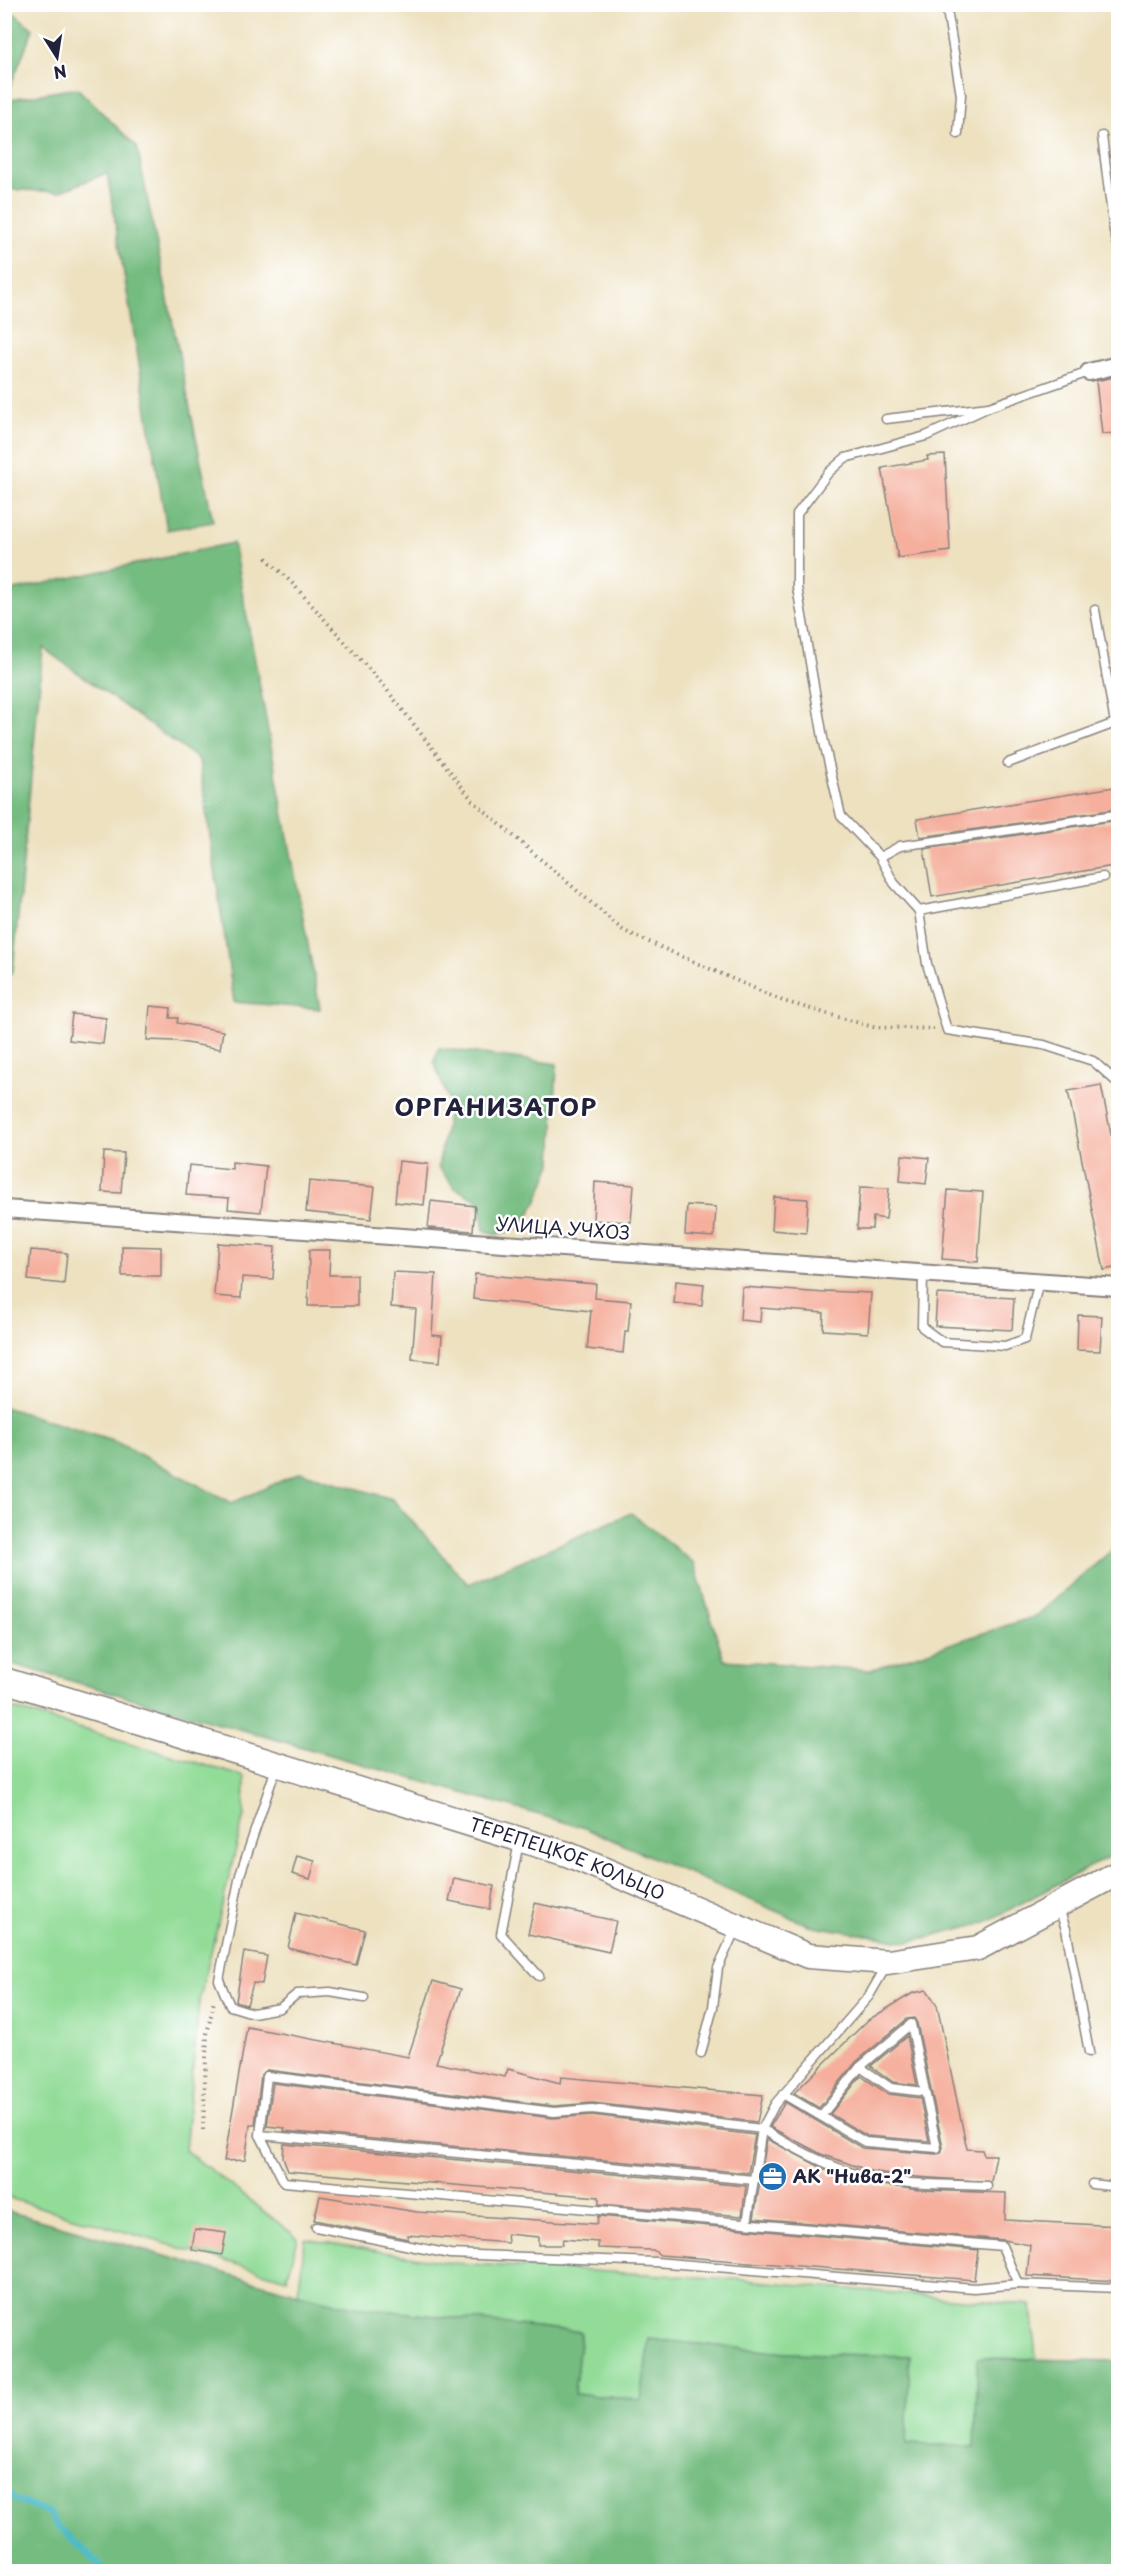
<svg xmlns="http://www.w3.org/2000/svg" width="1123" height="2576" font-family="'Playpen Sans',sans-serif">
  <rect width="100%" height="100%" fill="#fff"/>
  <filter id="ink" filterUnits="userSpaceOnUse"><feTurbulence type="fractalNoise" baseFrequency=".0167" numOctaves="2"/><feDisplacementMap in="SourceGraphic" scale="12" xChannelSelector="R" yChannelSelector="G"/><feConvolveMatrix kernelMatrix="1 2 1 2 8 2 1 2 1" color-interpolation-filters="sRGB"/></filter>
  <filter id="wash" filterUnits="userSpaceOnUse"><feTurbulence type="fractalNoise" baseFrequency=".008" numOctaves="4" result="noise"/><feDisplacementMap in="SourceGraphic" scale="24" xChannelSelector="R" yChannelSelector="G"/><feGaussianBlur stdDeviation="1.35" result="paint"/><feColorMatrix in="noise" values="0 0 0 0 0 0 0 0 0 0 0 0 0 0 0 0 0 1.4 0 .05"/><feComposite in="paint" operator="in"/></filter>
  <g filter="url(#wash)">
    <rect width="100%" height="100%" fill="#ede1c0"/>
    <g fill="#92dc98" stroke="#5a7f6a" stroke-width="1.5">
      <polygon points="4,1706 245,1777 244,1815 199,2002 185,2150 298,2238 287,2279 5,2197"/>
      <polygon points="305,2239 451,2263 733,2279 1031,2305 1036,2359 978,2358 976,2447 905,2444 910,2356 786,2353 649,2339 641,2400 574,2394 581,2332 353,2307 298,2294"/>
    </g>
    <g fill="#75bc80" stroke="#4c6f5e" stroke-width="1.5">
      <polygon points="4,5 33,29 5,100 77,88 137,147 213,522 167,530 107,173 59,192 5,189"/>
      <polygon points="233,543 320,1009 234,1002 199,760 43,648 13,970 5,980 5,592"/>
      <polygon points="439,1048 557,1064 552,1164 537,1201 522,1227 495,1235 484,1230 479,1201 455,1188 438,1167 450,1104 434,1062"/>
      <polygon points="4,1407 116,1442 232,1503 301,1472 392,1499 468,1584 631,1513 694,1563 724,1660 870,1670 1036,1616 1118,1545 1118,1852 986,1922 908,1942 808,1925 585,1828 5,1662"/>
      <polygon points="4,2210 298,2294 353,2307 581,2332 574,2394 641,2400 649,2339 786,2353 910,2356 906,2444 975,2447 978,2358 1118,2361 1118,2571 5,2571"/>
    </g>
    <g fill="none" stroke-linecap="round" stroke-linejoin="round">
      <polyline stroke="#4ebbc8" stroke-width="6" points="4,2487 15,2499 49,2513 56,2525 108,2572"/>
    </g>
    <g id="blocks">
      <g fill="#f5af9c">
        <polygon points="1119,376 1119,433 1102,434 1096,381"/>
        <polygon points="945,455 950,551 898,558 882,468 928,460 927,456"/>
        <polygon points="1114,787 1118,809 920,837 917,819"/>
        <polygon points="1119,820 1119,865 932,897 924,849"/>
        <polygon points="150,1006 171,1008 170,1018 178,1018 177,1023 223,1031 220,1049 175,1041 147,1040"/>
        <polygon points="72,1014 106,1018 103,1044 69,1040"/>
        <polygon points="1101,1085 1119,1174 1119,1267 1104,1270 1068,1091"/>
        <polygon points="104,1152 124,1153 121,1193 102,1192"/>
        <polygon points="902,1155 929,1158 926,1184 900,1181"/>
        <polygon points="399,1161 428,1164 424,1205 395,1202"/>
        <polygon points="232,1162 266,1166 261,1212 228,1209 229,1198 186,1195 189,1165 232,1169"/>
        <polygon points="309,1181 375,1187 371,1219 306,1212"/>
        <polygon points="595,1182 634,1185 631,1222 593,1220"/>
        <polygon points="860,1187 889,1188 886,1219 873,1217 872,1229 857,1229"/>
        <polygon points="948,1190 983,1192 978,1262 942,1259"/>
        <polygon points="774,1197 808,1199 806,1233 772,1230"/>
        <polygon points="431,1201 475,1206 473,1231 428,1228"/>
        <polygon points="687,1205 716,1207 714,1237 685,1235"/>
        <polygon points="218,1243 275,1247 273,1279 242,1277 241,1298 214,1296"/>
        <polygon points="122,1246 161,1247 161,1276 122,1276"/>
        <polygon points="31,1250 67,1253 64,1284 28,1280"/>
        <polygon points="309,1250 330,1250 329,1275 357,1275 357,1306 308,1306"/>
        <polygon points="393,1272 436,1274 432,1335 442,1336 440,1362 412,1359 416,1309 391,1307"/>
        <polygon points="475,1274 596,1284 595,1298 631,1301 628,1332 625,1332 623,1353 587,1349 591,1311 473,1299"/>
        <polygon points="676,1281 704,1284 702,1306 674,1303"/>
        <polygon points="742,1287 825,1293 825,1291 871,1293 868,1333 823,1330 824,1313 761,1308 760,1322 740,1320"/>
        <polygon points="937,1294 1014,1298 1012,1330 935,1326"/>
        <polygon points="1078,1315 1102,1316 1100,1351 1077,1350"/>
        <polygon points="297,1856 315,1861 310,1879 292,1874"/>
        <polygon points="454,1878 494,1886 490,1909 449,1901"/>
        <polygon points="535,1903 616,1921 609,1952 528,1934"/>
        <polygon points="296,1913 365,1930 356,1965 288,1948"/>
        <polygon points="244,1952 267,1956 262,1984 253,1983 247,2005 236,2001"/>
        <polygon points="433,1981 461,1989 436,2063 505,2077 508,2069 560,2083 561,2077 763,2095 757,2122 593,2103 554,2106 267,2070 261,2075 255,2125 250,2125 245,2160 224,2161 247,2027 408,2057"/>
        <polygon points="927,1990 937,2005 967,2149 982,2150 984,2155 996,2155 991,2182 903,2176 870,2171 821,2154 770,2127 785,2102 862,2148 936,2154 941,2153 943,2147 917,2023 914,2018 907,2019 856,2062 819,2108 794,2093 868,2020 913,1993"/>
        <polygon points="907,2036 917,2085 893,2082 871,2066"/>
        <polygon points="861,2076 888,2094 920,2098 929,2141 867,2136 830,2114"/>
        <polygon points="273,2083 553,2118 592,2115 755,2135 748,2173 284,2131 285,2128 267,2126"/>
        <polygon points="767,2139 828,2171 867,2183 919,2190 1006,2193 1005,2220 1119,2226 1119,2281 1027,2276 1030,2245 1003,2240 754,2218"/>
        <polygon points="284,2144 746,2186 742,2216 599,2204 599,2197 288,2171 283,2158"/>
        <polygon points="320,2196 417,2212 597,2224 598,2216 978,2250 974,2280 660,2255 653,2250 598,2248 598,2242 563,2239 562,2245 538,2245 538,2237 507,2234 508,2243 408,2235 408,2239 314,2220"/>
        <polygon points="195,2229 226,2233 222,2255 192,2250"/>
      </g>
    </g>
  </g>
  <g filter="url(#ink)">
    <use href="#blocks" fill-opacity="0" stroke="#88827e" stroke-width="1.5"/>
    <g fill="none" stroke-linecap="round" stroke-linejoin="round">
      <defs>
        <g id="lane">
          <polyline points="946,4 961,95 958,134"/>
          <polyline points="1102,136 1114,231 1118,245"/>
          <polyline points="886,419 989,407 1089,372"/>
          <polyline points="1095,610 1115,723"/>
          <polyline points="1008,763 1118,722"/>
          <polyline points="880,857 841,816 823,738 797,587 797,514 828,473 845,458 926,436 989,407"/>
          <polyline points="1103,877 919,911 894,883 880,857 900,846 1115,815"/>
          <polyline points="919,911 927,964 947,1030 1044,1045 1093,1061 1118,1083"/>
          <polyline points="923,1274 922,1327 942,1342 1005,1346 1025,1339 1039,1281"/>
          <polyline points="276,1768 240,1875 219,1980 230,2006 253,2013 280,2008 297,1994 330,1992 364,1998"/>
          <polyline points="519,1842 501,1934 539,1976"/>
          <polyline points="1059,1909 1066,1929 1089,2052"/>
          <polyline points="887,1965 869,1996 775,2104 762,2129 592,2109 554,2112 267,2076 260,2135 284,2182 1002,2246 1018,2284 1118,2288"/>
          <polyline points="701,2053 713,2007 718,1968 736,1928"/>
          <polyline points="860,2067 891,2088 925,2092"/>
          <polyline points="783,2094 865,2142 937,2148 911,2024 860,2067 821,2116"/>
          <polyline points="260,2135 754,2180"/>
          <polyline points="1092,2184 1118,2187"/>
          <path d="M747 2223 762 2129C786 2144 825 2165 853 2173 895 2186 943 2184 987 2186"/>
          <polyline points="316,2227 450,2254 655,2262 974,2288 1018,2284"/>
        </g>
        <g id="street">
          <polyline points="1089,372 1118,365"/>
          <polyline points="4,1209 1118,1287"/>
        </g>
        <g id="secondary">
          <path id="s1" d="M4 1680 567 1854 808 1956 888 1962 978 1948 1118 1873"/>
        </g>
      </defs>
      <use href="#lane" stroke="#88827e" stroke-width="11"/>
      <use href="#street" stroke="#88827e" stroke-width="20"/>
      <use href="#secondary" stroke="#88827e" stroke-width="27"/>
      <g stroke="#88827e" stroke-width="4" stroke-dasharray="1.5 4.5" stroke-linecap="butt">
        <polyline points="266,558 292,583 384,686 473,801 624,931 783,1001 873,1027 934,1029"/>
        <polyline points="203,2130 207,2034 214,2001"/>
      </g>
      <use href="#lane" stroke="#fff" stroke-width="8"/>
      <use href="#street" stroke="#fff" stroke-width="16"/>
      <use href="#secondary" stroke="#fff" stroke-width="24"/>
    </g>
  </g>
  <defs>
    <symbol id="office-disc" viewBox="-11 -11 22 22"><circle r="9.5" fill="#1f6fb2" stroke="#fff"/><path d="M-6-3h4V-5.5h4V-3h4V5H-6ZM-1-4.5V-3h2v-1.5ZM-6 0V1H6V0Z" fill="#fff"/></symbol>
  </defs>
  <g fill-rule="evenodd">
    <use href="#office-disc" x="756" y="2160" width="33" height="33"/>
  </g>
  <g text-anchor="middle" stroke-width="5" stroke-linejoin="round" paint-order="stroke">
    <g font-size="18" fill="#22223b" stroke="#fff">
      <text transform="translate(563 1229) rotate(4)" y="6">УЛИЦА УЧХОЗ</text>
      <text dy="6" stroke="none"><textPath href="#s1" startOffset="591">ТЕРЕПЕЦКОЕ КОЛЬЦО</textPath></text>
    </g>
    <g font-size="18" font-weight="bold" fill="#22223b" stroke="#fff" text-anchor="start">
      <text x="793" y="2183">АК "Нива-2"</text>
    </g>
    <g font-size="24" font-weight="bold" letter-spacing="1.5" fill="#22223b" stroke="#fff">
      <text x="496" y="1116">ОРГАНИЗАТОР</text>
    </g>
  </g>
  <rect width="1123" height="2576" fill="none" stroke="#fff" stroke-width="24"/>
  <g transform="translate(57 57) rotate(168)" stroke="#ffffff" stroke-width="4.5" paint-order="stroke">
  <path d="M0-4.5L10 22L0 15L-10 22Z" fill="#22223b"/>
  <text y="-9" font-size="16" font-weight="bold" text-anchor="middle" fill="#22223b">N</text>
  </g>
</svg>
